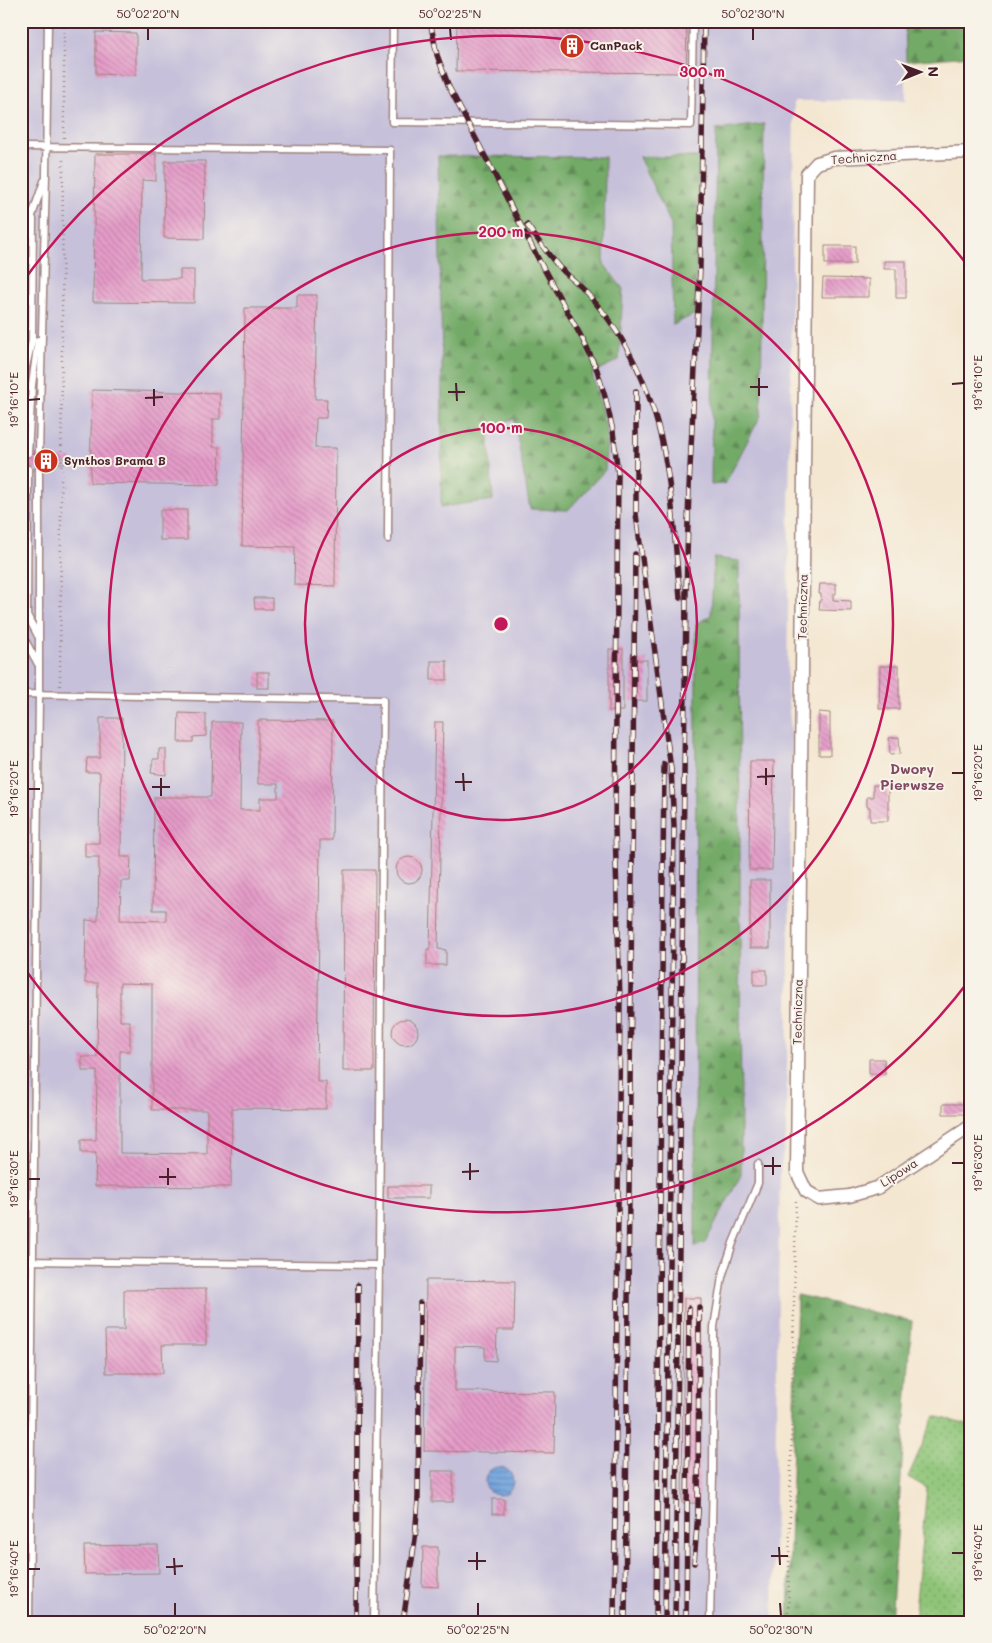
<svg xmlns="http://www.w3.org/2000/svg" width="992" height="1643" font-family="Mali,sans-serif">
  <defs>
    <pattern id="forest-firs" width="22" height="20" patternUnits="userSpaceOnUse" patternTransform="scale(1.25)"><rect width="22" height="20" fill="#73aa68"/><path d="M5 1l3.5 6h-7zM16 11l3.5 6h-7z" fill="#608a56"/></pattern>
    <pattern id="garden-dots" width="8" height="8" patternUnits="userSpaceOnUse" patternTransform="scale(1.25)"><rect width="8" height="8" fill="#8fc578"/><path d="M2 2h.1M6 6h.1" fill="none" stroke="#779f63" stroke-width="1.8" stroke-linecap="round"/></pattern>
    <pattern id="water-rules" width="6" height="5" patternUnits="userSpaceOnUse" patternTransform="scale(1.25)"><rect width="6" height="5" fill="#74a5de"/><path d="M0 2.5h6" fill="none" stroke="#6186b4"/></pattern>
    <pattern id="building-back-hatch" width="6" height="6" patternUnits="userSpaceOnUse" patternTransform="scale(1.25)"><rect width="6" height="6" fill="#e59cc9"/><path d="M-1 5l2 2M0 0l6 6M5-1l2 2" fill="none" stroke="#bc7fa3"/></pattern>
  </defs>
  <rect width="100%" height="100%" fill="#f7f3e8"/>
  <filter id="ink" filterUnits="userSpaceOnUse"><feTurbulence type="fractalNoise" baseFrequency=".02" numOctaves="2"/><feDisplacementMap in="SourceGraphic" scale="10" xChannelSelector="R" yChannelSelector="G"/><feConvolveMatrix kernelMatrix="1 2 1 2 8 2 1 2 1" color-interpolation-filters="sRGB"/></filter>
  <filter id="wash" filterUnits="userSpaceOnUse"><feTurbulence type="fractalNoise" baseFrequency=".0096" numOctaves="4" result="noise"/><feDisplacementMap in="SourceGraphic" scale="20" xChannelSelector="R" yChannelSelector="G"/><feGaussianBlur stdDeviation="1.12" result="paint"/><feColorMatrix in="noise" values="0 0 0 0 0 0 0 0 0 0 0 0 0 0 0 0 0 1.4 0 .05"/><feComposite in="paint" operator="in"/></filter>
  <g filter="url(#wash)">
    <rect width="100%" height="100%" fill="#f4e7d1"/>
    <polygon fill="#c6c0da" points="21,21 905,21 906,100 794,101 787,690 792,740 786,1136 780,1171 773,1622 21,1622"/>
    <g fill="url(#forest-firs)" stroke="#5e644a">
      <polygon points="905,21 971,21 971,56 906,61"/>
      <polygon points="764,124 761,415 725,484 711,485 716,130"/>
      <polygon points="438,156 605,157 604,264 623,289 619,360 592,373 607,432 605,470 568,510 530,509 514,419 488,426 493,500 441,507 442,363"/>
      <polygon points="639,157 699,157 695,314 673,325 671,224"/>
      <polygon points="714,558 739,561 741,1175 705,1243 695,1247 696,624 711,615"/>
      <polygon points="797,1295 912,1321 891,1622 788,1622"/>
    </g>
    <polygon fill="url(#garden-dots)" stroke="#6c7252" points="935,1416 971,1426 971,1622 914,1622 927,1488 908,1477"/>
    <circle fill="url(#water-rules)" stroke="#5f6284" cx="499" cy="1481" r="14"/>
    <g id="blocks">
      <g fill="url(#building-back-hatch)" fill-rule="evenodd">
        <polygon points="457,21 687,21 686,73 456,71"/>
        <polygon points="96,32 136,33 136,75 96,74"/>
        <polygon points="95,154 156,154 156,181 142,180 141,279 180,279 180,270 194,270 194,303 93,302"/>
        <polygon points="165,161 205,161 204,239 164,238"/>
        <rect x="825" y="246" width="30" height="18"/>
        <polygon points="884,261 906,261 906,298 896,298 896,269 884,269"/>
        <polygon points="823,278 869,279 869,297 822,297"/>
        <polygon points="297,295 317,295 315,399 327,399 326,418 316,418 315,448 336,448 335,586 294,585 295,547 242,546 245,308 297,308"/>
        <polygon points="92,390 220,393 220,419 213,419 213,447 220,447 219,485 90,483"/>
        <polygon points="21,453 46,454 46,458 72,458 71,463 46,463 46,469 21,469"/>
        <rect x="160" y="510" width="27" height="30"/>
        <polygon points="820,584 836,584 836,594 833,594 833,600 851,601 851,611 819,610 820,600 821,600 821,594 819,594"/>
        <polygon points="254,598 272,598 272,609 255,609"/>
        <rect x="609" y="649" width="14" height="62"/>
        <rect x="631" y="660" width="16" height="41"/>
        <rect x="431" y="661" width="16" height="19"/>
        <polygon points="880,666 899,666 899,709 879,709"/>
        <rect x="257" y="672" width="12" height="16"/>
        <polygon points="819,712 830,713 830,755 819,755"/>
        <polygon points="179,713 206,714 206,736 193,737 193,742 178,742"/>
        <path d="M100 718H122L121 857H131L130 881H121L120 920 166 921V910H153L154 797H211L212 722H241L240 810H260V798H278V784H258V720L333 721 332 840H320L317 1082H326V1109L232 1108 231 1187 95 1186 96 1153H81V1140H96L97 1071H82V1057H97L98 983H85L86 920 98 921 99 857H85V843H99L100 772H86L87 758H100ZM120 983 152 984V1110H207V1154L120 1153V1051H130V1021H120Z"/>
        <polygon points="435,722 443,722 438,949 446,950 446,965 427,965 427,949 430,949"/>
        <polygon points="899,737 900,754 890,755 889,738"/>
        <polygon points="159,749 166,749 166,775 151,773 153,759 159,759"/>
        <polygon points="750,761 774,761 772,870 749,870"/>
        <polygon points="873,785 888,785 888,821 870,821 870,807 867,807 867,797 873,797"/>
        <circle cx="409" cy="870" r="13"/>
        <polygon points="344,870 375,870 374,1071 343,1071"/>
        <rect x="750" y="880" width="20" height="68"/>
        <rect x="754" y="970" width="13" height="15"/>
        <circle cx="405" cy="1032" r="13"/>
        <polygon points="869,1059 884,1059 885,1074 869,1074"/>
        <polygon points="943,1104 965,1104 966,1114 943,1114"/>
        <rect x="388" y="1186" width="41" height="12"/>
        <polygon points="426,1280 515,1281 514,1330 497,1330 496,1361 485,1360 485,1347 455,1346 455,1391 555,1392 554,1453 424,1451"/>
        <polygon points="206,1289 206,1345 162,1345 163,1373 106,1373 105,1330 124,1330 124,1290"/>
        <polygon points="684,1298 701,1298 699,1503 682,1503"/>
        <rect x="432" y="1471" width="21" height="31"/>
        <rect x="492" y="1499" width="12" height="15"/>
        <polygon points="158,1545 159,1573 85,1574 84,1546"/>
        <polygon points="423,1547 438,1547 438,1587 422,1586"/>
      </g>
    </g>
  </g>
  <g filter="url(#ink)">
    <use href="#blocks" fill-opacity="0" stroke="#9f837e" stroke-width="1"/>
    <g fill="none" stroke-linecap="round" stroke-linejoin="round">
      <defs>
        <g id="service">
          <polyline points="393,21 392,122 691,125 693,21"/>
          <polyline points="21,147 390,150 388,539"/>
          <polyline points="21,354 25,340 26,233 44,181"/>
          <polyline points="21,387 32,341 33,219"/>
          <polyline points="28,453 32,385 38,340"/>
          <polyline points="39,453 46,175 48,21"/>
          <polyline points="28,469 27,615 38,636"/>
          <polyline points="21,633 38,664"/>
          <polyline points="21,694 383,700 379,1265 374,1622"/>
          <polyline points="21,1261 379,1265"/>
          <polyline points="29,1622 39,695 39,469"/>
          <polyline points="710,1622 713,1474 714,1327 722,1277 733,1243 758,1183 758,1164"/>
        </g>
        <polyline id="minor" points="971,152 834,158 817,163 807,174 797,1172 806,1191 819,1199 849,1196 877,1188 971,1126"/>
      </defs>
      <use href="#service" stroke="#9f837e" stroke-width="9"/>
      <use href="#minor" stroke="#9f837e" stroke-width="15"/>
      <g stroke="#9f837e" stroke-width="2.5" stroke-dasharray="1 4" stroke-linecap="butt">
        <polyline points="64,138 64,21"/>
        <polyline points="60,686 63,156"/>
        <polyline points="788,1622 796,1198"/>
      </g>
      <use href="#service" stroke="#fff" stroke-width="6"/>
      <use href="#minor" stroke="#fff" stroke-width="12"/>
      <defs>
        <g id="rail">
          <polyline points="430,21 437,55 449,87 540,262 583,340 597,370 606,400 613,431 618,474 615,828 620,1001 614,1622"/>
          <path d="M527 225C537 239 548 254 559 267 567 275 577 282 584 290 594 301 605 313 613 326 671 410 671 500 680 598"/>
          <polyline points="636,391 636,514 671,769 674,826 665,1622"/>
          <polyline points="694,1563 698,1513 699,1307"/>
          <polyline points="356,1622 358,1285"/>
          <polyline points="403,1622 415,1539 418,1499 420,1303"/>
          <polyline points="625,1622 635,554"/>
          <polyline points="656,1622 664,764"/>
          <polyline points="675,1622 686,592 689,488 700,268 704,21"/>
          <polyline points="686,1622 689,1308"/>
        </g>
      </defs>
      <use href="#rail" stroke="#4a1f2b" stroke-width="5.5"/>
      <use href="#rail" stroke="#f7f3e8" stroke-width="4" stroke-dasharray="11" stroke-linecap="butt"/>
    </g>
  </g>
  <path fill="none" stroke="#4a1f2b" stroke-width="2" d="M148 28V40M450 28 451 40M753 28V40M759 378V396M456 383 457 401M952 384 964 383M750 387H768M154 389V406M448 392H465M145 398 163 397M28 400 40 399M766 768V785M463 773 464 791M952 773H964M757 777 775 776M161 778V796M455 782H472M152 787H170M28 789H40M773 1157V1175M470 1163V1180M952 1163H964M764 1166H781M168 1168V1185M462 1172 479 1171M159 1177H176M28 1179H40M779 1547 780 1565M477 1552V1570M952 1553H964M771 1556H788M174 1558 175 1575M468 1561H486M166 1567 183 1566M28 1569H40M175 1603V1616M478 1603V1616M780 1603 781 1616"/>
  <g fill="none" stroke="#c2185b" stroke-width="2.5">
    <circle cx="501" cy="624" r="196"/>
    <circle cx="501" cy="624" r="392"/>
    <path d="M971 978A588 588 0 0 1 22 965M22 283A588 588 0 0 1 971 270"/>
  </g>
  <defs>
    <symbol id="building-disc" viewBox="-11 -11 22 22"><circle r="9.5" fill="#c8321e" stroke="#f7f3e8"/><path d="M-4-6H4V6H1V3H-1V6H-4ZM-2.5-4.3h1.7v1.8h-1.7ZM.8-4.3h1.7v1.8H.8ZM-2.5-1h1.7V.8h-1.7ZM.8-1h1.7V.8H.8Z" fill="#fff"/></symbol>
  </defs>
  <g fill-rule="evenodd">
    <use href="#building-disc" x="558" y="32" width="28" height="28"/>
    <use href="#building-disc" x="32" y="447" width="28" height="28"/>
  </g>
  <g text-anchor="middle" stroke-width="4" stroke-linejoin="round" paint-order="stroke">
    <g font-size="12" font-weight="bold" fill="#4a1f2b" stroke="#f7f3e8" text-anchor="start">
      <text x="590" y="50">CanPack</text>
      <text x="64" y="465">Synthos Brama B</text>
    </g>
    <g font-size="12" fill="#4a1f2b" stroke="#f7f3e8">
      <text transform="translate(864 158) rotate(-4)" y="4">Techniczna</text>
      <text transform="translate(803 607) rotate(-89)" y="4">Techniczna</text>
      <text transform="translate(798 1012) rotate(-89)" y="4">Techniczna</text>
      <text transform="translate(899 1173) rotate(-33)" y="4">Lipowa</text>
    </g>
    <g font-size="14" font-weight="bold" fill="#804b62" stroke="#f7f3e8">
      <text x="912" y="774">Dwory<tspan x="912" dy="16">Pierwsze</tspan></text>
    </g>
  </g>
  <circle cx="501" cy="624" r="8" fill="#c2185b" stroke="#f7f3e8" stroke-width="2.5"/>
  <g font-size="15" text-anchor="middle" font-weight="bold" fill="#c2185b" stroke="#f7f3e8" stroke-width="4" stroke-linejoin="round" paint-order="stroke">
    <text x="702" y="77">300 m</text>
    <text x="501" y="237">200 m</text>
    <text x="501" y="433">100 m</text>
  </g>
  <rect width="992" height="1643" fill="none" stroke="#f7f3e8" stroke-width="55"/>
  <g transform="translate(920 72) rotate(89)" stroke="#f7f3e8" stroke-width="4" paint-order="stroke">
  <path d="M0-4L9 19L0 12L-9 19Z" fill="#4a1f2b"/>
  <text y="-8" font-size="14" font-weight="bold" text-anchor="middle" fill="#4a1f2b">N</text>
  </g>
  <rect x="28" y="28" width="936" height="1588" fill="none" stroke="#4a1f2b" stroke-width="2"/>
  <g font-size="12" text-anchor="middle" fill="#4a1f2b">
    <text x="148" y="18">50°02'20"N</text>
    <text x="450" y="18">50°02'25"N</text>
    <text x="753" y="18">50°02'30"N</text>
    <text transform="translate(978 383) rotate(-90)" y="4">19°16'10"E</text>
    <text transform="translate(14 400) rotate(-90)" y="4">19°16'10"E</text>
    <text transform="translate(978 773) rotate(-90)" y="4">19°16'20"E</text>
    <text transform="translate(14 789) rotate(-90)" y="4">19°16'20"E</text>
    <text transform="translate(978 1163) rotate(-90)" y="4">19°16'30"E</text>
    <text transform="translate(14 1179) rotate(-90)" y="4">19°16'30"E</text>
    <text transform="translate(978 1553) rotate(-90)" y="4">19°16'40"E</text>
    <text transform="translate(14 1569) rotate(-90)" y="4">19°16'40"E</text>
    <text x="175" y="1634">50°02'20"N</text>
    <text x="478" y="1634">50°02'25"N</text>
    <text x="781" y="1634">50°02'30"N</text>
  </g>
</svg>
